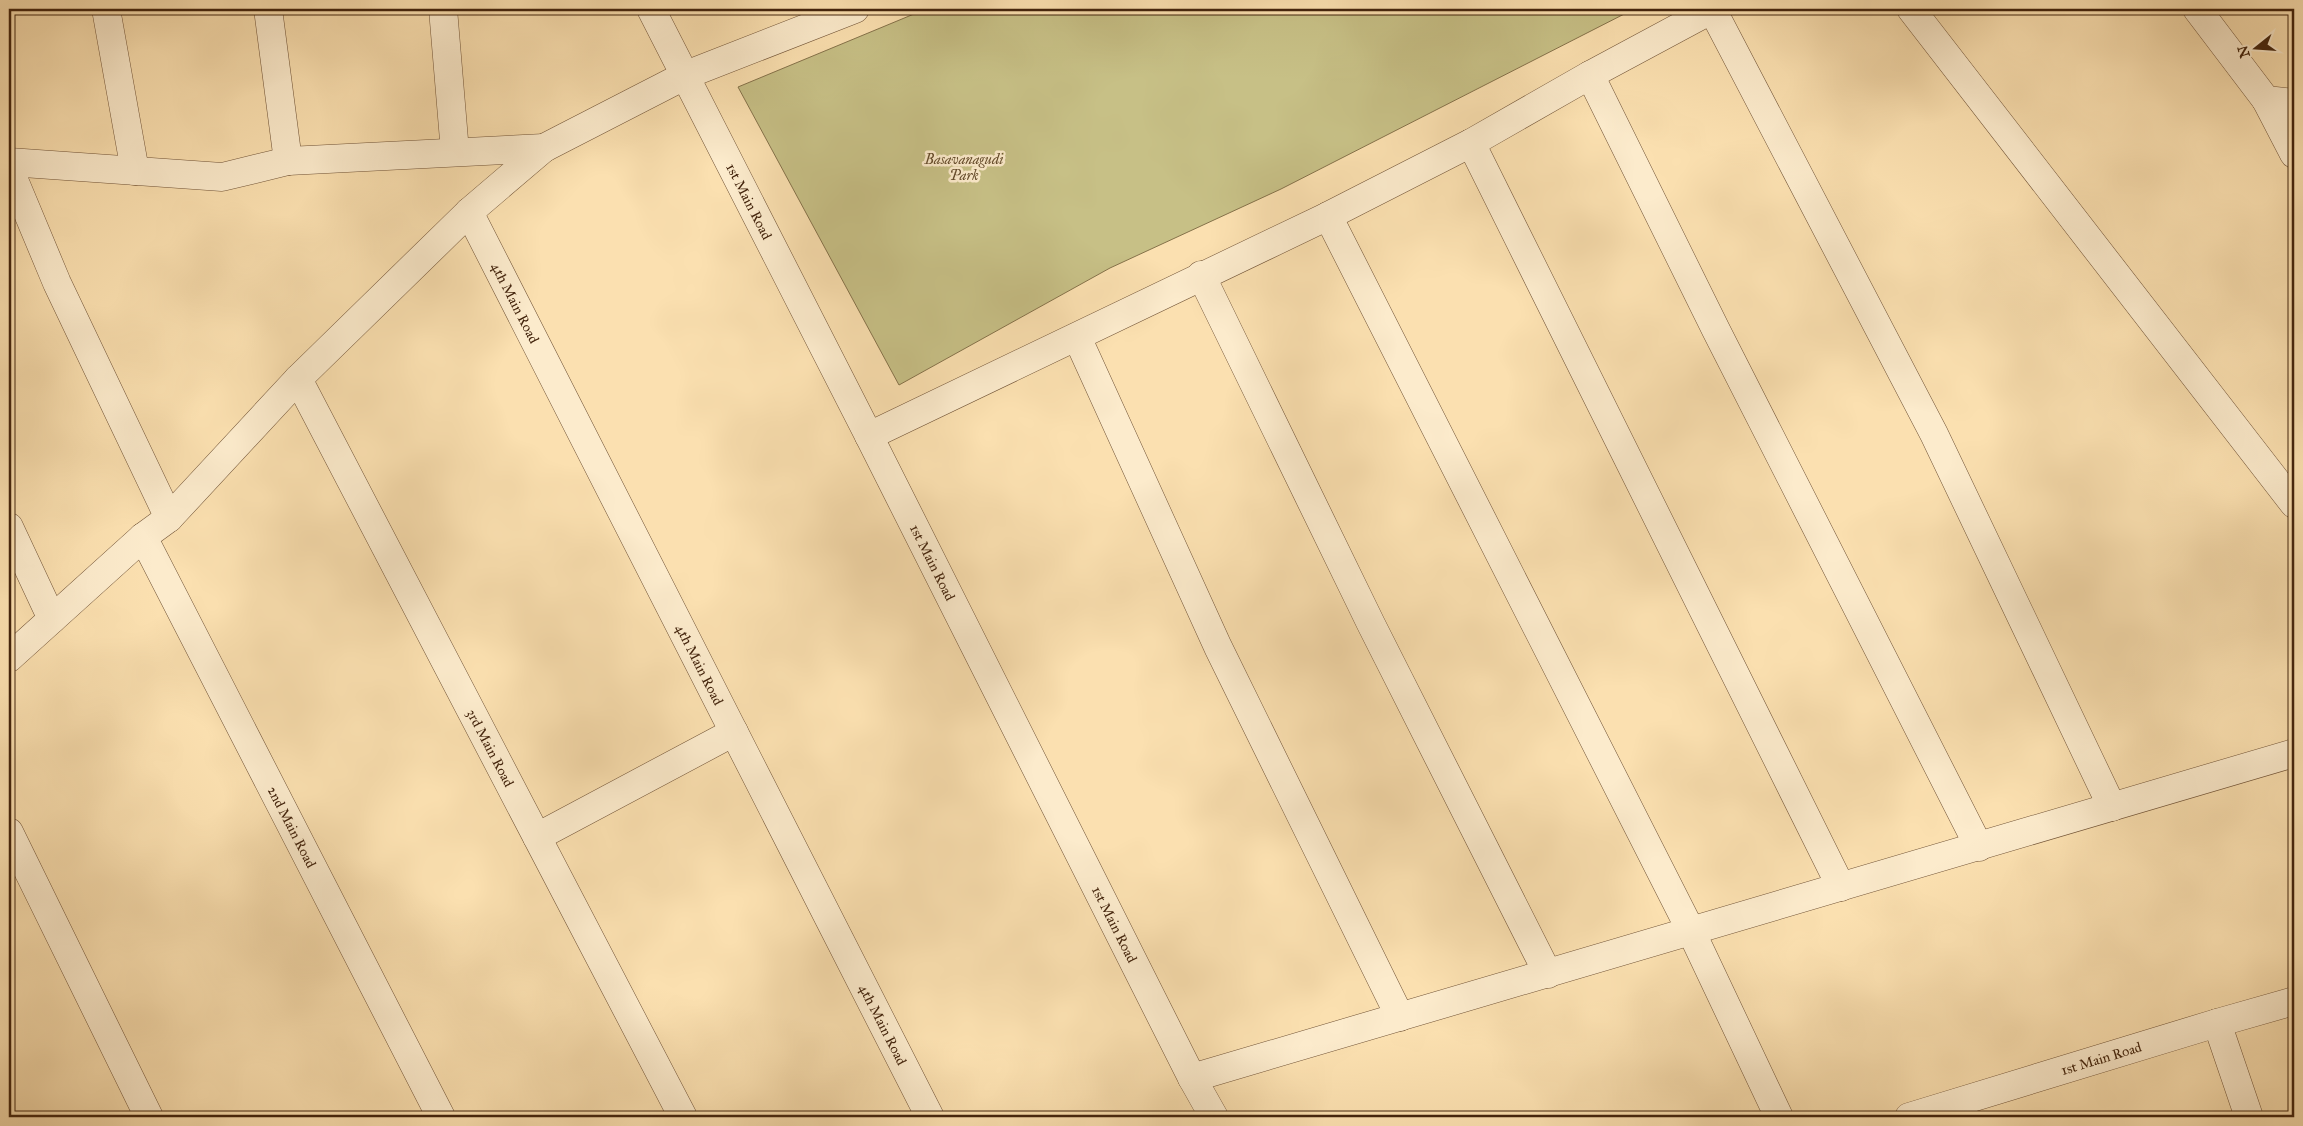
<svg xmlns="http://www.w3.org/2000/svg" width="2303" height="1126" font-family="'IM FELL Great Primer',serif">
  <rect width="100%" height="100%" fill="#fbe0b0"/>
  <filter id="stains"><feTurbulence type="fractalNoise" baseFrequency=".004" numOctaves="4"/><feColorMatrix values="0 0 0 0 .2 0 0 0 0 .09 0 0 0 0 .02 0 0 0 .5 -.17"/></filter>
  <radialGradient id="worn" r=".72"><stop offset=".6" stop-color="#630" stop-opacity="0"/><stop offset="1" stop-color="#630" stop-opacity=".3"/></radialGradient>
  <polygon fill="#c7c086" stroke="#85724a" points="926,9 1634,9 1281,189 1110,268 899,385 738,87"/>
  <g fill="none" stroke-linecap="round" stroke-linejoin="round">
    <defs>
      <g id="minor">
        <polyline points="106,9 135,171"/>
        <polyline points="268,9 288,161"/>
        <polyline points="443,9 455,152"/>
        <polyline points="1712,9 1934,434 2112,807"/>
        <polyline points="1911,9 2294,504"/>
        <polyline points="2197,9 2266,100 2294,103"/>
        <polyline points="1590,75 1716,330 1979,847"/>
        <polyline points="2266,100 2294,154"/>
        <polyline points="1471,143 1841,887"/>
        <polyline points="9,162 222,177 288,161 544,148"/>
        <polyline points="9,168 57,283 169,518"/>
        <path id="s1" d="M469 212 930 1117"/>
        <polyline points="1328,216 1691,931 1779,1117"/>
        <polyline points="1201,275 1371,624 1548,974"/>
        <polyline points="1077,337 1218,647 1400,1017"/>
        <path id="s2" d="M298 379 683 1117"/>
        <polyline points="869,436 1328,216 1471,143 1590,75 1713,9"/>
        <polyline points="9,527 52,619"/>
        <path id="s3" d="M143 537 441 1117"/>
        <polyline points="9,658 143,537 169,518 298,379 469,212 544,148 686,75 855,9"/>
        <polyline points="9,832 149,1117"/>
        <polyline points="537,837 734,732"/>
        <polyline points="2217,1023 2249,1117"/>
        <polyline points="1192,1078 2294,753"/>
      </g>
      <g id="tertiary">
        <path id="s4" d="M651 9 869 436 1192 1078 1214 1117"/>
        <path id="s5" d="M1909 1117 2217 1023 2294 1001"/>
      </g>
    </defs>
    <use href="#minor" stroke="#715336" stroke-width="29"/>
    <use href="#tertiary" stroke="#715336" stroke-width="29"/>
    <use href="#minor" stroke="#fcebcc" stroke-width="28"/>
    <use href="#tertiary" stroke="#fcebcc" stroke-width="28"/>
  </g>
  <g text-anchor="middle" stroke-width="5" stroke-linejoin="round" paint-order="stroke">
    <g font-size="14" font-style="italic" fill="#644b2b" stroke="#fcebcc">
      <text x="964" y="164">Basavanagudi<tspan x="964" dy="16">Park</tspan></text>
    </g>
    <g font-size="14" fill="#43240d" stroke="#fcebcc">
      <text dy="5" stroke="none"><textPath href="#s4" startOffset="216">1st Main Road</textPath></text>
      <text dy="5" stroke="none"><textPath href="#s1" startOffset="102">4th Main Road</textPath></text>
      <text dy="5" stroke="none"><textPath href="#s4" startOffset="621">1st Main Road</textPath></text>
      <text dy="5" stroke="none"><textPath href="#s1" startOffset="508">4th Main Road</textPath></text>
      <text dy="5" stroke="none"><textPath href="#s2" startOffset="416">3rd Main Road</textPath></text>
      <text dy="5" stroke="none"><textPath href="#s3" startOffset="326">2nd Main Road</textPath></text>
      <text dy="5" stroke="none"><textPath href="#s4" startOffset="1026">1st Main Road</textPath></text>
      <text dy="5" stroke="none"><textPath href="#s1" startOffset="912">4th Main Road</textPath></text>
      <text dy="5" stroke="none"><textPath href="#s5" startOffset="201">1st Main Road</textPath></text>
    </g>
  </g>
  <rect width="2303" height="1126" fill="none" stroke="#fbe0b0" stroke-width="30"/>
  <rect x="10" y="10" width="2283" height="1106" fill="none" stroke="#43240d" stroke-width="2.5"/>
  <rect x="15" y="15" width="2273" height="1096" fill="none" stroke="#43240d"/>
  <g transform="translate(2256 48) rotate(253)" stroke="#fcebcc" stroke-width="4" paint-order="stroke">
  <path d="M0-4L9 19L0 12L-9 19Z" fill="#43240d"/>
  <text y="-8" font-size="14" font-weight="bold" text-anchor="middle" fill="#43240d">N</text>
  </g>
  <rect width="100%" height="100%" filter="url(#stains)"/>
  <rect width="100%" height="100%" fill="url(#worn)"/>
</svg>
